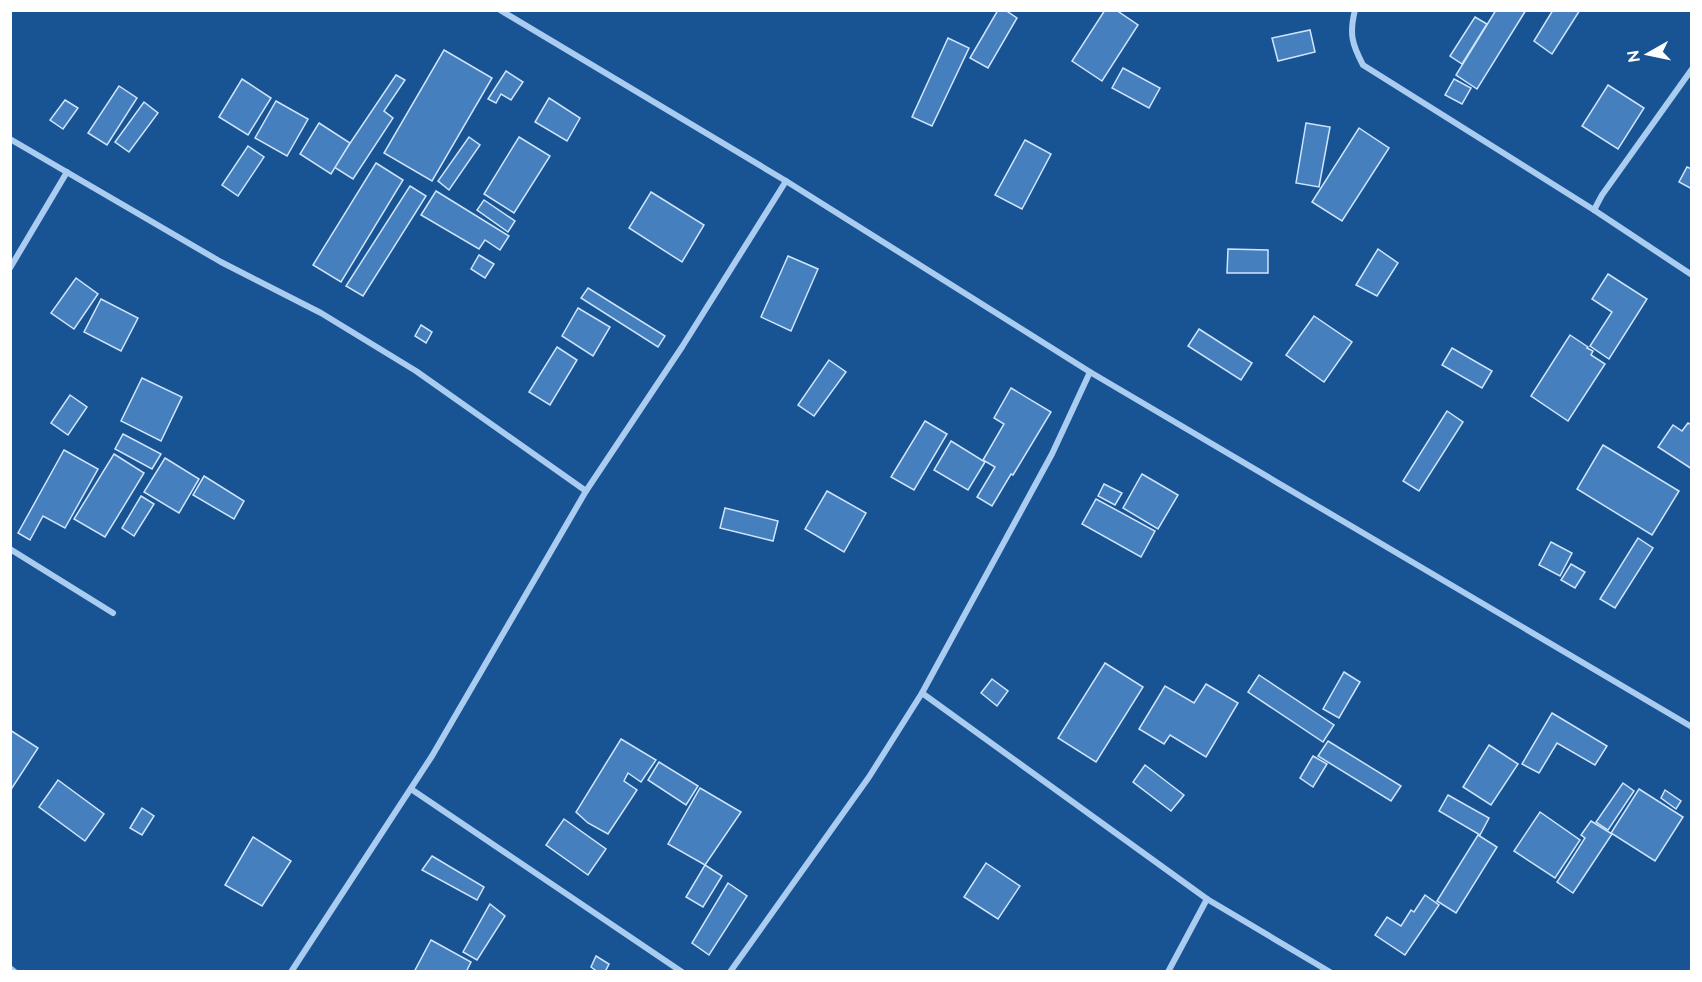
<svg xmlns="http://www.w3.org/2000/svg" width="1702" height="982" font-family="Raleway,sans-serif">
  <rect width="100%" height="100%" fill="#185394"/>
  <g fill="#457fbe" stroke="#d0e5fb" stroke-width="1.5">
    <polygon points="998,10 1005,10 1017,18 988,68 970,58"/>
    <polygon points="1105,10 1116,10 1138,25 1102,81 1072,61"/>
    <polygon points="1496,10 1526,10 1477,89 1456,75"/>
    <polygon points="1553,10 1580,10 1552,54 1534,41"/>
    <polygon points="1475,17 1487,24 1462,64 1450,56"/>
    <polygon points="1310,30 1315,52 1278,61 1272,38"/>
    <polygon points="948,38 969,48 932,126 912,117"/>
    <polygon points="444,50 492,78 432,181 384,153"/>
    <polygon points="1123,68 1160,88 1149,108 1112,88"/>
    <polygon points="506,71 523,82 511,100 501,94 496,103 488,99"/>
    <polygon points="396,75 405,80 384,111 393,118 353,179 334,167"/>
    <polygon points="242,79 271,98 248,135 219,117"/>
    <polygon points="1454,79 1471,88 1462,104 1445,95"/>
    <polygon points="1608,85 1644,108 1618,149 1582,126"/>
    <polygon points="119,86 137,98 107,145 88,133"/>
    <polygon points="549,98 580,118 567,141 535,122"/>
    <polygon points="65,100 78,108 63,129 50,120"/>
    <polygon points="276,101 308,119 287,156 255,138"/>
    <polygon points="144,102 158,113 129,152 115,142"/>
    <polygon points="319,123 350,143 331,174 300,154"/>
    <polygon points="1306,123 1330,127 1319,187 1296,183"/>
    <polygon points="1359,128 1389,148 1342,221 1312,202"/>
    <polygon points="469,137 480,145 449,190 438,181"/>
    <polygon points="519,137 550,156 514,213 484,194"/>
    <polygon points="1025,140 1051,154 1022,209 995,195"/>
    <polygon points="248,146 264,157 238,196 222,185"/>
    <polygon points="376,163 403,180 341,282 313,265"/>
    <polygon points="1687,167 1692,169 1692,189 1679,182"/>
    <polygon points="410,186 426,196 363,296 346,286"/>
    <polygon points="436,191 509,236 500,250 485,240 479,249 421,215"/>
    <polygon points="651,192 704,225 682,262 629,228"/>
    <polygon points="484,200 515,221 508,232 477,210"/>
    <polygon points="1228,249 1268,250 1268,273 1227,273"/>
    <polygon points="1378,249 1398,263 1377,296 1356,285"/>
    <polygon points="479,255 494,264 485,278 471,269"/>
    <polygon points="788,256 818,269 791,331 761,317"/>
    <polygon points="1608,274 1647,299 1609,359 1590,346 1612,312 1592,299"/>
    <polygon points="76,278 98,294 74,329 51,313"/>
    <polygon points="588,288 665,336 658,347 581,298"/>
    <polygon points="101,299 138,318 121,351 84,332"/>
    <polygon points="578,308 610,327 593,356 562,336"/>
    <polygon points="1314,316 1352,342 1324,382 1286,355"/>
    <polygon points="421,325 432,332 426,343 415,336"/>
    <polygon points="1199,329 1252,363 1241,380 1188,346"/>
    <polygon points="1570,335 1588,347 1587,348 1593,351 1591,355 1605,364 1568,421 1531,396"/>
    <polygon points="557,347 577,360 550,405 529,392"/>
    <polygon points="1452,348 1492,371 1482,388 1442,365"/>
    <polygon points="829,360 846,372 814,416 798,405"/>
    <polygon points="142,378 182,397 161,441 121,421"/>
    <polygon points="1011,388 1051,412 1013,475 1011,474 992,506 977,497 995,467 983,460 1004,424 994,418"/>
    <polygon points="70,395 87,407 68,435 51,423"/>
    <polygon points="1447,411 1463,422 1419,491 1403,481"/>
    <polygon points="925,421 947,434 914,490 891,477"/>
    <polygon points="1688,423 1692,425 1692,469 1658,447 1673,425 1682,431"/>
    <polygon points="123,434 161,454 152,469 115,449"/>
    <polygon points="951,441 985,462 968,490 934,470"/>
    <polygon points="1603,445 1679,491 1652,535 1577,489"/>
    <polygon points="64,450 98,469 65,528 43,516 30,540 18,533"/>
    <polygon points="114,454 144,473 105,537 74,519"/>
    <polygon points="165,458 199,479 179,513 144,492"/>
    <polygon points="1142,474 1178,495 1158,529 1123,508"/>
    <polygon points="204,476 244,501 234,519 193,495"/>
    <polygon points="1104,484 1122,493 1115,505 1098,496"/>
    <polygon points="827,491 866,513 844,552 805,529"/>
    <polygon points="141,496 154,504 134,536 122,528"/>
    <polygon points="1096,499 1155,531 1141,557 1082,524"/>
    <polygon points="725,508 778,521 773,541 720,528"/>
    <polygon points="1638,538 1653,548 1615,608 1600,599"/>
    <polygon points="1551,542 1572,553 1560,576 1539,565"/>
    <polygon points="1571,564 1585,572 1575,588 1561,580"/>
    <polygon points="1105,663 1143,687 1096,762 1058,738"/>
    <polygon points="1344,672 1360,682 1339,718 1323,709"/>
    <polygon points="1259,675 1334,725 1323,742 1248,692"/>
    <polygon points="992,679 1008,691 997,706 981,693"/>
    <polygon points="1206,684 1238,703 1206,757 1170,735 1164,744 1139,729 1165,686 1194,703"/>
    <polygon points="1552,713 1607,746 1595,765 1557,743 1539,773 1522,764"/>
    <polygon points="10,730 38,748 10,791"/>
    <polygon points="621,739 656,760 641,782 628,773 624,781 637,790 608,834 588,823 576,812"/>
    <polygon points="1328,741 1401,786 1391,801 1318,756"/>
    <polygon points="1489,745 1518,764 1491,805 1463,787"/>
    <polygon points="1313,756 1327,764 1313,787 1300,778"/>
    <polygon points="659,762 698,786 686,805 648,780"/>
    <polygon points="1145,765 1184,795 1171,811 1133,782"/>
    <polygon points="58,780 104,814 85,841 39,807"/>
    <polygon points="1623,783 1634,791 1608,830 1596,822"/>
    <polygon points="700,788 741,812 705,865 668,844"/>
    <polygon points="1639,789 1683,817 1655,861 1611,833"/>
    <polygon points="1665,790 1681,801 1676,809 1661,798"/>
    <polygon points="1448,795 1489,818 1480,835 1439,811"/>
    <polygon points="142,808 154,816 142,835 130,828"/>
    <polygon points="1540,812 1580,840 1555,878 1514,851"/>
    <polygon points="564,819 606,849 588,875 546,845"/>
    <polygon points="1591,821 1612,834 1573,893 1557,882 1585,838 1581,835"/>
    <polygon points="1478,835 1497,847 1456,913 1437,901"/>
    <polygon points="253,837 291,861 262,906 225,885"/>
    <polygon points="432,856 484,887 477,900 422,870"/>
    <polygon points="986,863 1020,886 998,919 964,897"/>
    <polygon points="705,865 722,876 703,907 686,897"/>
    <polygon points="728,883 747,896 709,955 692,943"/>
    <polygon points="1425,895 1439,905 1405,955 1375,935 1387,917 1401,926 1411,910 1414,912"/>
    <polygon points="490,904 505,916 477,960 463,952"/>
    <polygon points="431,940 471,962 466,972 414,972"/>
    <polygon points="596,956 609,964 605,972 598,972 591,967"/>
  </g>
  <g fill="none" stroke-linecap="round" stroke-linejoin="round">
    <g stroke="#a9ccf0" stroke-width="6">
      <polyline points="500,10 786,181 1090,372 1692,727"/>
      <path d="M1355 10C1349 34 1352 44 1363 65L1594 210 1692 275"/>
      <polyline points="10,139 221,262 321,313 416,371 586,491"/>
      <polyline points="1594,210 1602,195 1692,69"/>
      <polyline points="10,268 67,172"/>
      <polyline points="10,549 113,613"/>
      <polyline points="922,693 1207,899 1330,972"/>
      <polyline points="411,789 682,972"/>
      <polyline points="10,968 15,972"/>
      <polyline points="291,972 432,756 586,491 682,347 786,181"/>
      <polyline points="730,972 869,777 922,693 1052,454 1090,372"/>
      <polyline points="1168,972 1207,899"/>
    </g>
  </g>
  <rect width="1702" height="982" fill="none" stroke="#ffffff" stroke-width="24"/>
  <g transform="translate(1648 54) rotate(261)" stroke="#185394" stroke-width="4.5" paint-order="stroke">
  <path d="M0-4.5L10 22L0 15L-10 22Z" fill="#ffffff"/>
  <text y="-9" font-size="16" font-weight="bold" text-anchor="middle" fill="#ffffff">N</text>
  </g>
</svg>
